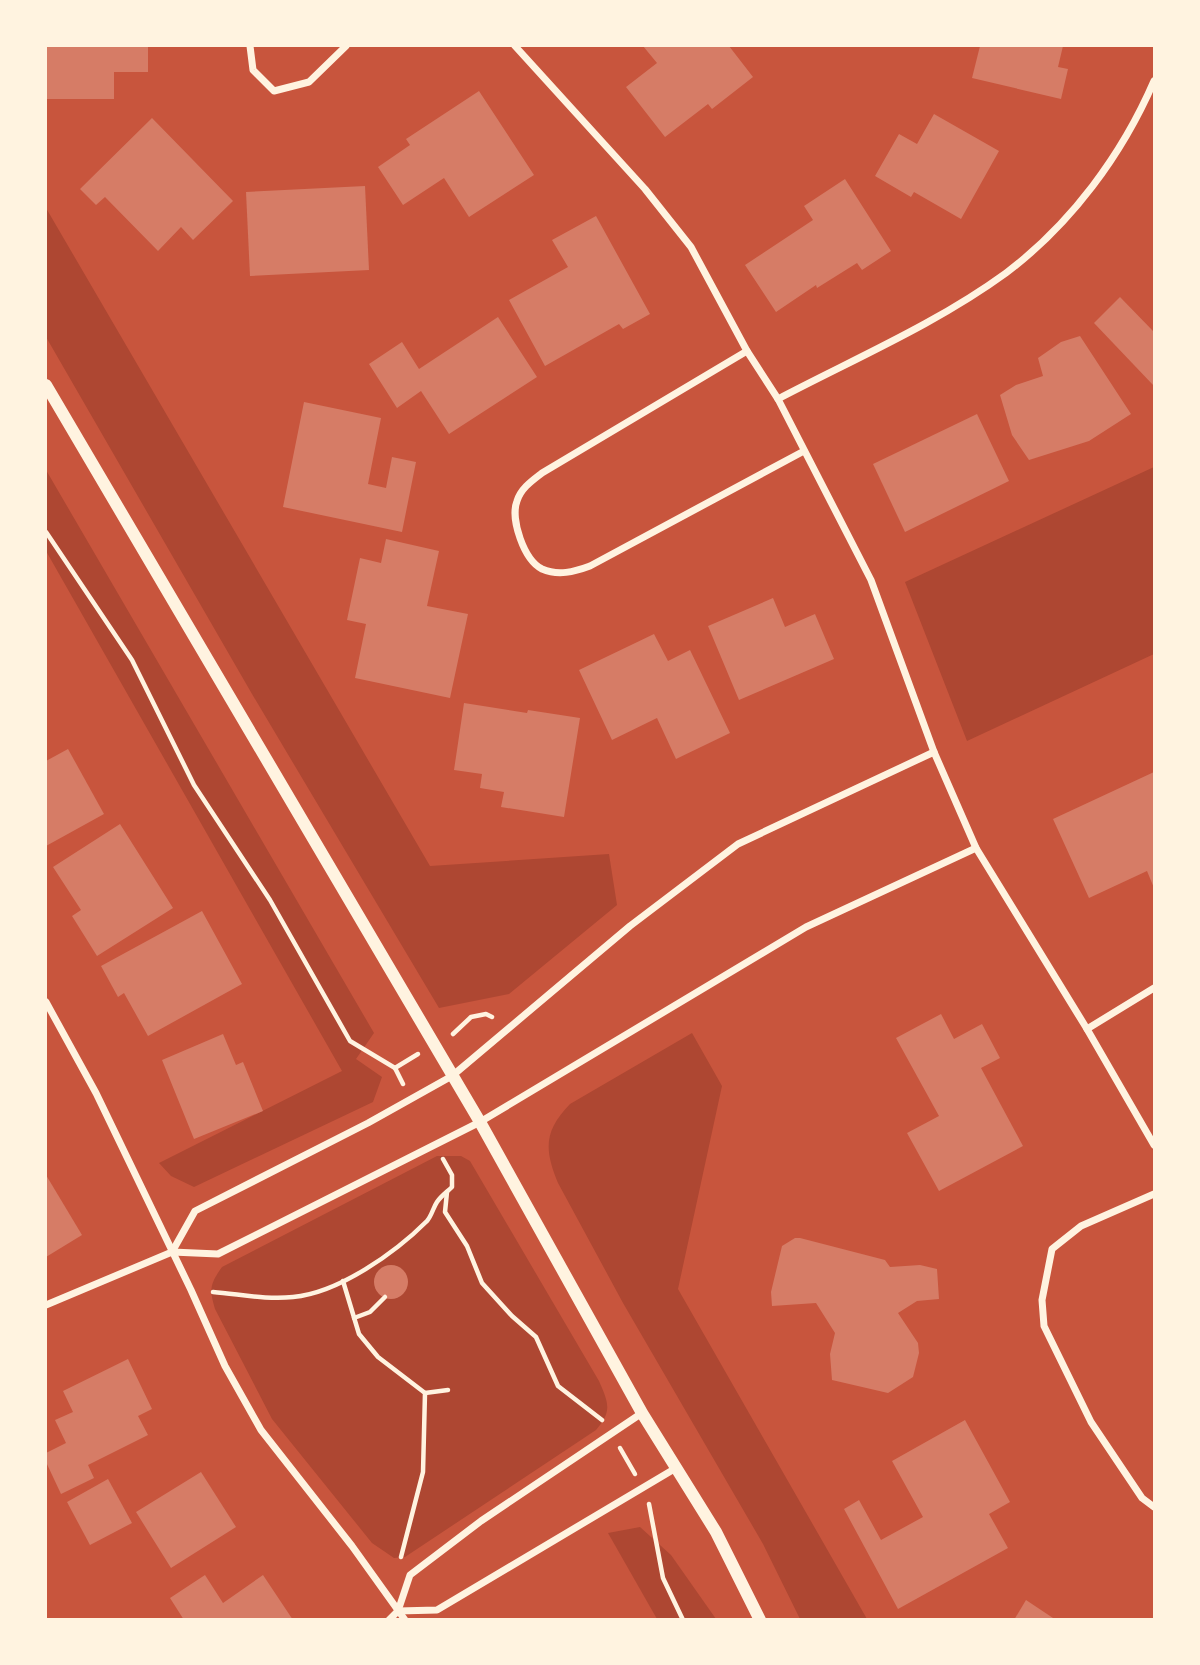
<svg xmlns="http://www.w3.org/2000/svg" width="1200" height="1665" font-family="'Space Grotesk',sans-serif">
  <rect width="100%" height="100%" fill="#c8553d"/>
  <g fill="#ae4732">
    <polygon points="46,208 430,866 609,854 617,905 509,994 439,1008 252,694 46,337"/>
    <polygon points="1154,467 1154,654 967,741 905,582"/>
    <polygon points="46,470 374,1033 356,1059 382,1077 373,1102 194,1187 171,1176 159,1163 342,1071 46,551"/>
    <path d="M692 1033 722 1086 678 1289 867 1619H800L763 1544 623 1303 558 1183C544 1149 544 1131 570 1104Z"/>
    <path d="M437 1156H461L470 1161 599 1381C608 1402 613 1411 596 1430L405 1557 394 1558 372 1543 272 1419 215 1309C209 1289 210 1284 222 1267Z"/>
    <polygon points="640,1527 671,1555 716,1619 657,1619 608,1533"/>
  </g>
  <g fill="#d67c66">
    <polygon points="46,46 148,46 148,72 114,72 114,99 46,99"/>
    <polygon points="643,46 729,46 753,77 712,109 708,104 665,137 626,87 657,63"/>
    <polygon points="980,46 1063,46 1058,67 1068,69 1061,99 972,78"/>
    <polygon points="479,91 534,175 469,217 444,178 403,205 378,167 410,145 406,139"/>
    <polygon points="934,114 999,151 961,219 914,192 911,197 875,176 899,134 917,144"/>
    <polygon points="152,118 233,201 193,240 181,227 158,251 105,197 96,205 80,189"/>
    <polygon points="845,179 891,251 862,270 857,263 817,288 816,285 776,312 745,265 813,220 804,206"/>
    <polygon points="365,186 369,270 250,276 246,192"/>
    <polygon points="596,216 650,314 623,329 619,324 545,366 509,300 568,267 552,240"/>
    <polygon points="1120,297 1154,332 1154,386 1094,323"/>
    <polygon points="498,317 537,377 449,434 421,391 397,408 369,364 402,342 419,369"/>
    <polygon points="1080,336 1131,414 1089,441 1029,460 1012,435 1000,395 1016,385 1043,376 1038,358 1061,342"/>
    <polygon points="304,402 381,418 368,484 386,488 392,457 416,462 402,532 283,507"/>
    <polygon points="977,414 1009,481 905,532 873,464"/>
    <polygon points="386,539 439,551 427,606 468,614 450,698 355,678 366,624 347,620 360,558 381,563"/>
    <polygon points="773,598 785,627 815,614 834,659 739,700 708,626"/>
    <polygon points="654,634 668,661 690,650 730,733 676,759 657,718 612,740 579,670"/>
    <polygon points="464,703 527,713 528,710 580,718 564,817 501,807 504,792 480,788 482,774 454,770"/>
    <polygon points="68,749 104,814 46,846 46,761"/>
    <polygon points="1154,772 1154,888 1147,871 1089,898 1053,819"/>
    <polygon points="120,824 173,908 97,956 72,916 81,910 53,867"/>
    <polygon points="202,911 242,984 148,1036 124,993 118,997 101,966"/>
    <polygon points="941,1014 954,1039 982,1024 1000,1058 981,1068 1023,1146 939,1191 907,1133 939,1116 896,1038"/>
    <polygon points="223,1034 236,1065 243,1062 263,1111 194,1139 162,1060"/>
    <polygon points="46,1175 82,1235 46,1257"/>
    <polygon points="795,1238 800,1238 885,1260 890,1267 920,1265 937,1269 939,1299 917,1301 898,1313 918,1343 919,1353 913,1377 888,1393 832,1380 830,1354 835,1333 816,1303 772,1306 771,1292 782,1246"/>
    <circle cx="391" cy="1282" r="17"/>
    <polygon points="128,1359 152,1409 138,1416 148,1435 88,1465 94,1478 61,1494 46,1462 46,1453 66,1443 55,1420 73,1412 63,1391"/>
    <polygon points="965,1420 1010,1502 989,1514 1008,1548 898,1609 844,1509 859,1500 881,1540 923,1517 892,1461"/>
    <polygon points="201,1472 236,1527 171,1568 136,1512"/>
    <polygon points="108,1479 132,1523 90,1545 67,1502"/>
    <polygon points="205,1575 223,1603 263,1575 293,1620 184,1620 170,1598"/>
    <polygon points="1026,1600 1056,1620 1014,1620"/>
  </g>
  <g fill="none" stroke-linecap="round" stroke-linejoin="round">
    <g stroke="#fff3e0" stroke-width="4.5">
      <polyline points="46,532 132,660 194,785 270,900 350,1041 395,1068 403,1084"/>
      <polyline points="453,1034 471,1017 486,1014 492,1017"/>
      <polyline points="395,1068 418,1054"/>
      <polyline points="447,1192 445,1212 467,1246 482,1283 512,1316 536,1337 558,1386 602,1420"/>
      <polyline points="343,1281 359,1334 378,1357 425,1393 423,1472 401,1557"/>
      <path d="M213 1292C239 1294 267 1300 293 1297 339 1293 396 1252 427 1221 432 1215 433 1208 437 1202 441 1196 447 1192 452 1187V1175L443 1159"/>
      <polyline points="354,1318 370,1312 385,1297"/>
      <polyline points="425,1393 448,1390"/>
      <polyline points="620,1448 635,1474"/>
      <polyline points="649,1504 663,1578 683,1620"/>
    </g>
    <g stroke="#fff3e0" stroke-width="7">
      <polyline points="250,46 253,70 274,91 309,82 346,46"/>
      <polyline points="515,46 645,189 691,247 747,351 778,399 871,580 934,752 976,848 1087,1029 1154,1145"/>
      <path d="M747 351 542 473C533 480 521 488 517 501 510 519 524 560 542 569 558 576 574 572 590 566L804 451"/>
      <path d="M778 399C854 359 936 324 1006 273 1071 224 1122 155 1154 81"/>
      <polyline points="46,1002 96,1093 191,1290 225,1366 261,1430 352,1546 405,1620"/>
      <polyline points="1087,1029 1154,988"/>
      <polyline points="1154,1194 1081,1226 1052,1249 1042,1300 1044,1326 1091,1422 1142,1498 1154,1507"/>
      <polyline points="172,1252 195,1211 368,1123 452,1076 630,926 738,844 934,752"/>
      <polyline points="46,1305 172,1252 218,1254 480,1122 806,927 976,848"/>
      <polyline points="398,1611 437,1610 676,1468"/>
      <polyline points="389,1620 398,1611 410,1575 481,1521 642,1413"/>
    </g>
    <polyline stroke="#fff3e0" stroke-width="12" points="46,385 480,1122 642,1413 716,1532 760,1620"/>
  </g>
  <rect width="1200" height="1665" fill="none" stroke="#fff3e0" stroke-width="94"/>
</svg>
